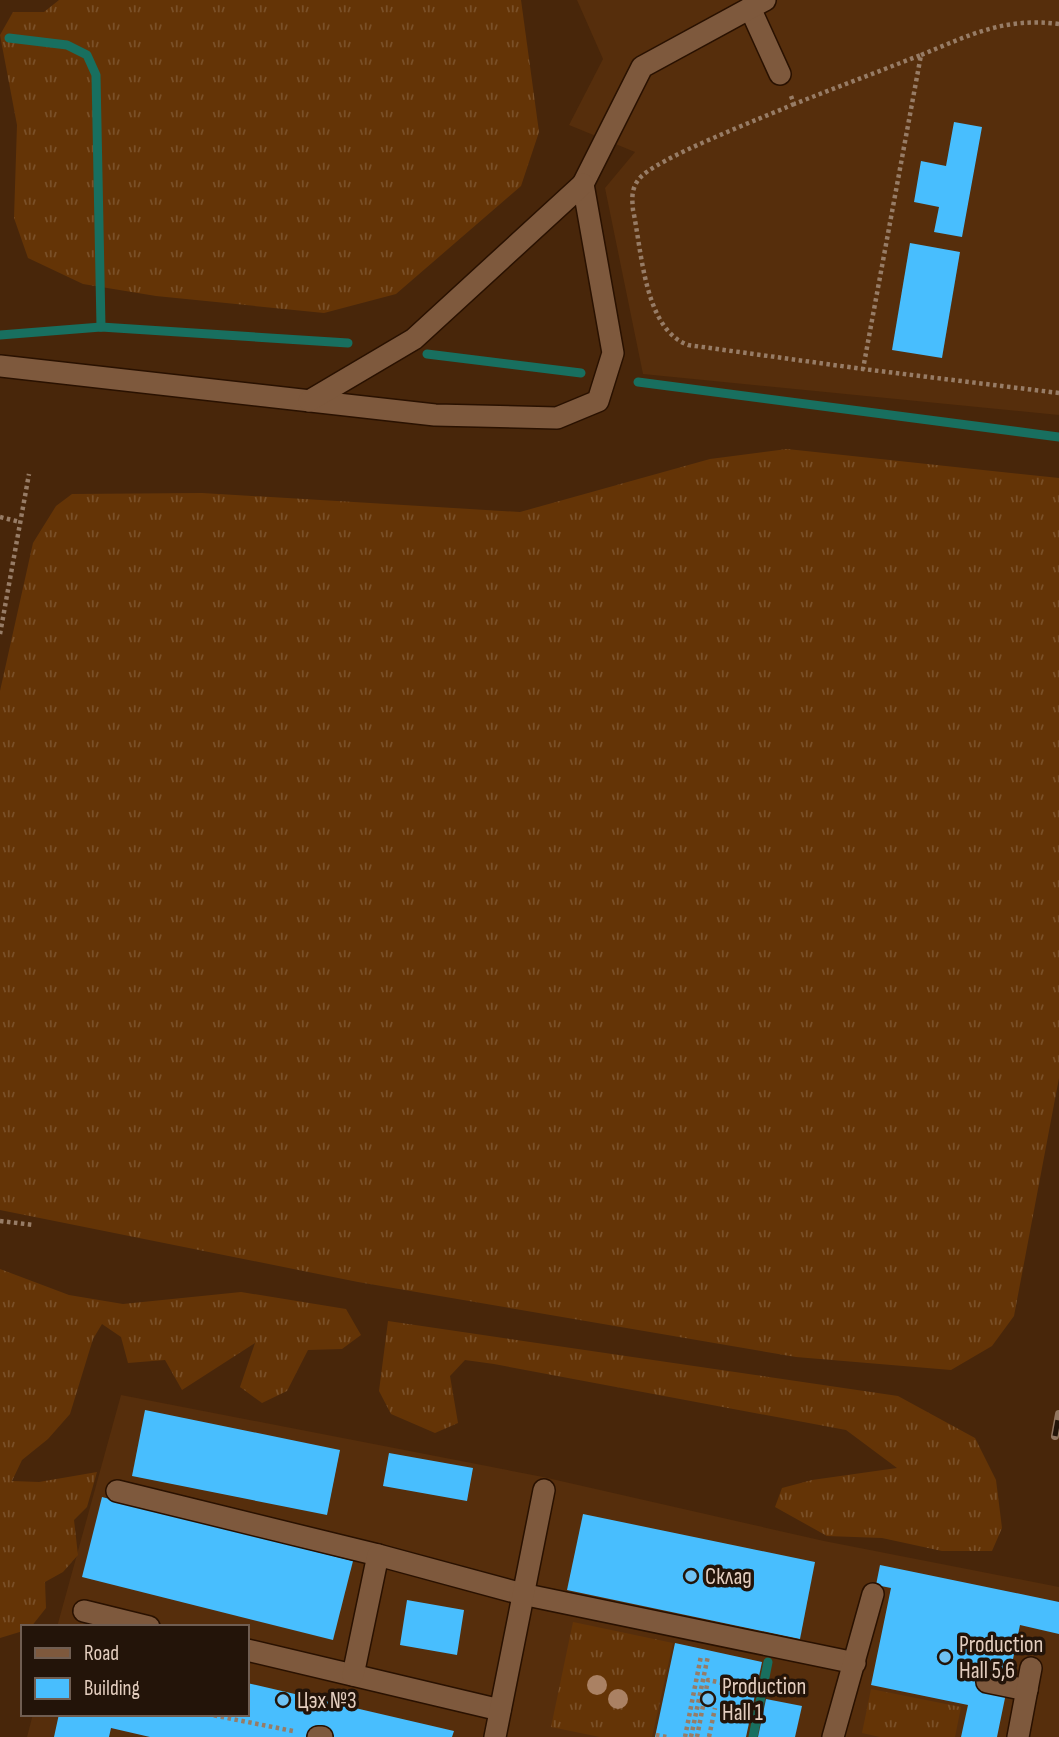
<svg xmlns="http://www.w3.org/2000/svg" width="1059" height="1737" font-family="'Sofia Sans Condensed',sans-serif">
  <defs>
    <pattern id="grass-tufts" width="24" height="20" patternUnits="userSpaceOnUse" patternTransform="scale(1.75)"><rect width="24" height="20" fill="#643406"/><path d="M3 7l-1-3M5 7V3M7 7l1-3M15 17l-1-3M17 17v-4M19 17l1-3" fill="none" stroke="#7a5028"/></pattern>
  </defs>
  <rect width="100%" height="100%" fill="#48260a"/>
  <g fill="#562e0c">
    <polygon points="577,0 1059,0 1059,415 643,374 605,188 635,152 569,125 603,59"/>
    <polygon points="121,1395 543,1477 824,1541 1059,1587 1059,1737 27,1737 33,1714 247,1714 247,1627 57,1627"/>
  </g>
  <g fill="url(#grass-tufts)">
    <polygon points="59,0 521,0 539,132 521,186 396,294 324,313 156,296 83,284 28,258 14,218 17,125 0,35 13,12 44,12"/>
    <polygon points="787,449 1059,478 1059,1078 1014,1316 992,1346 951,1370 796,1357 358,1282 0,1210 0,691 33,543 56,506 72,494 202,493 520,512 710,459"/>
    <polygon points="0,1269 69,1295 123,1304 241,1292 346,1309 361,1335 342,1349 308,1350 287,1391 262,1403 240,1387 255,1343 182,1390 165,1360 128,1363 121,1337 102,1324 93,1339 70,1414 48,1439 22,1460 12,1481 39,1482 97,1472 87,1507 74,1520 78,1555 63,1572 45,1582 46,1608 31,1627 23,1627 23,1631 0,1638"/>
    <polygon points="388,1321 898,1396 975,1438 996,1480 1002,1528 992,1551 942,1551 882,1538 827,1536 775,1507 782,1488 812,1480 897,1468 846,1430 494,1364 465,1360 450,1376 458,1423 435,1433 391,1414 379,1391"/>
    <polygon points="573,1622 673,1643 652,1737 600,1737 551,1727"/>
    <polygon points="871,1689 961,1707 955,1737 880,1737 862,1733"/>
  </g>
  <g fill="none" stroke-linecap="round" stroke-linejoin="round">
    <g stroke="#186f5f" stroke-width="9">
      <polyline points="9,38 67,45 87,55 96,75 101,327"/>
      <polyline points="0,335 101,327 348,343"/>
      <polyline points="427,354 581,373"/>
      <polyline points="638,382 1059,437"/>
      <polyline points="753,1737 768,1662"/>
    </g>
  </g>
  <g fill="#48befe">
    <polygon points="954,122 982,127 962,237 934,232 939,207 914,202 921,161 946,166"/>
    <polygon points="910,243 960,252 942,358 892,350"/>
    <polygon points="145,1410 340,1450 327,1515 132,1476"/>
    <polygon points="389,1453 473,1468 467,1501 383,1486"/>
    <polygon points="102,1497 353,1561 333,1640 82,1577"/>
    <polygon points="583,1514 815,1562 800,1639 567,1590"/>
    <polygon points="880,1565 1059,1602 1059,1634 1020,1625 997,1737 961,1737 968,1705 871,1685 891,1588 876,1585"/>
    <polygon points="407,1600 464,1610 457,1655 400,1645"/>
    <polygon points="675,1643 762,1662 746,1737 655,1737"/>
    <polygon points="247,1683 454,1731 452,1737 150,1737 111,1728 109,1737 54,1737 59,1714 247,1714"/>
    <polygon points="766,1699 802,1706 795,1737 758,1737"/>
  </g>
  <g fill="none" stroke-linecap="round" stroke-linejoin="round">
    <defs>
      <g id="minor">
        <polyline points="750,8 780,74"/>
        <polyline points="0,366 435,415 557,418 598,401 613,353 583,184 642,67 765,0"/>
        <polyline points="309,401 414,339 583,184"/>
        <polyline points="117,1491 378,1555"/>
        <polyline points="84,1611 149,1627"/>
        <polyline points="247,1650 500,1710"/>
        <polyline points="353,1675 378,1555 522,1594 855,1663"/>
        <polyline points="987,1682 1027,1690"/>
        <polyline points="318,1737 322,1737"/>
        <polyline points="495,1737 544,1490"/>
        <polyline points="833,1737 873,1594"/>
        <polyline points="1018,1737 1031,1668"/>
      </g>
    </defs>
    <use href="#minor" stroke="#291100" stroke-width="24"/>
    <g stroke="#977c66" stroke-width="4.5" stroke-dasharray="3.5 3.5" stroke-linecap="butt">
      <path d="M921 55C970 35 1004 17 1059 24"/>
      <polyline points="791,96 794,104 921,55 863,369 1059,393"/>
      <path d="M794 104C765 117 654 159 639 179 631 189 632 199 633 210 642 251 644 329 688 345L863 369"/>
      <polyline points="0,517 20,522"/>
      <polyline points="0,634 29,474"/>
      <polyline points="0,1221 34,1225"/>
      <polyline points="207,1714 293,1731"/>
      <polyline points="656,1735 667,1737"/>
      <polyline points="685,1737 701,1656"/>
      <polyline points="691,1737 708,1656"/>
      <polyline points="697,1737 708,1680 754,1690"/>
      <polyline points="709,1737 715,1708"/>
    </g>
    <use href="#minor" stroke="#7e593d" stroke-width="21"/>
    <defs>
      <polyline id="rail" points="1055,1436 1059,1414"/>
    </defs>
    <use href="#rail" stroke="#91755f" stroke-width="8"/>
    <use href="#rail" stroke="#231409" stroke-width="5" stroke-dasharray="16" stroke-linecap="butt"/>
  </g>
  <g fill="#aa8163">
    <circle cx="597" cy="1685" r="10"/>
    <circle cx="618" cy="1699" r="10"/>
  </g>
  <g fill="#6fc2f4" stroke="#231409" stroke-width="2.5">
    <circle cx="691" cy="1576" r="7"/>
    <circle cx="945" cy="1657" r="7"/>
    <circle cx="708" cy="1699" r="7"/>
    <circle cx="283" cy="1700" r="7"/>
  </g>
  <g text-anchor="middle" stroke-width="7" stroke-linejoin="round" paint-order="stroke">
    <g font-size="23" fill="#e4cebf" stroke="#231409" text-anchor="start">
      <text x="705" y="1584">Склад</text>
      <text x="959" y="1652">Production<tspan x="959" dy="26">Hall 5,6</tspan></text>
      <text x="722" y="1694">Production<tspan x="722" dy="26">Hall 1</tspan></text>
      <text x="297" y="1708">Цэх №3</text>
    </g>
  </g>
  <rect x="21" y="1625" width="228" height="91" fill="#231409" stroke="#705e52" stroke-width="2"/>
  <rect x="35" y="1648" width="35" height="10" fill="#7e593d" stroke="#705e52" stroke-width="2"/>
  <text x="84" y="1660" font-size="21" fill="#e4cebf">Road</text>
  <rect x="35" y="1678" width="35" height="21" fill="#48befe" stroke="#705e52" stroke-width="2"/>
  <text x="84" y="1695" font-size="21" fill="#e4cebf">Building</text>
</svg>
